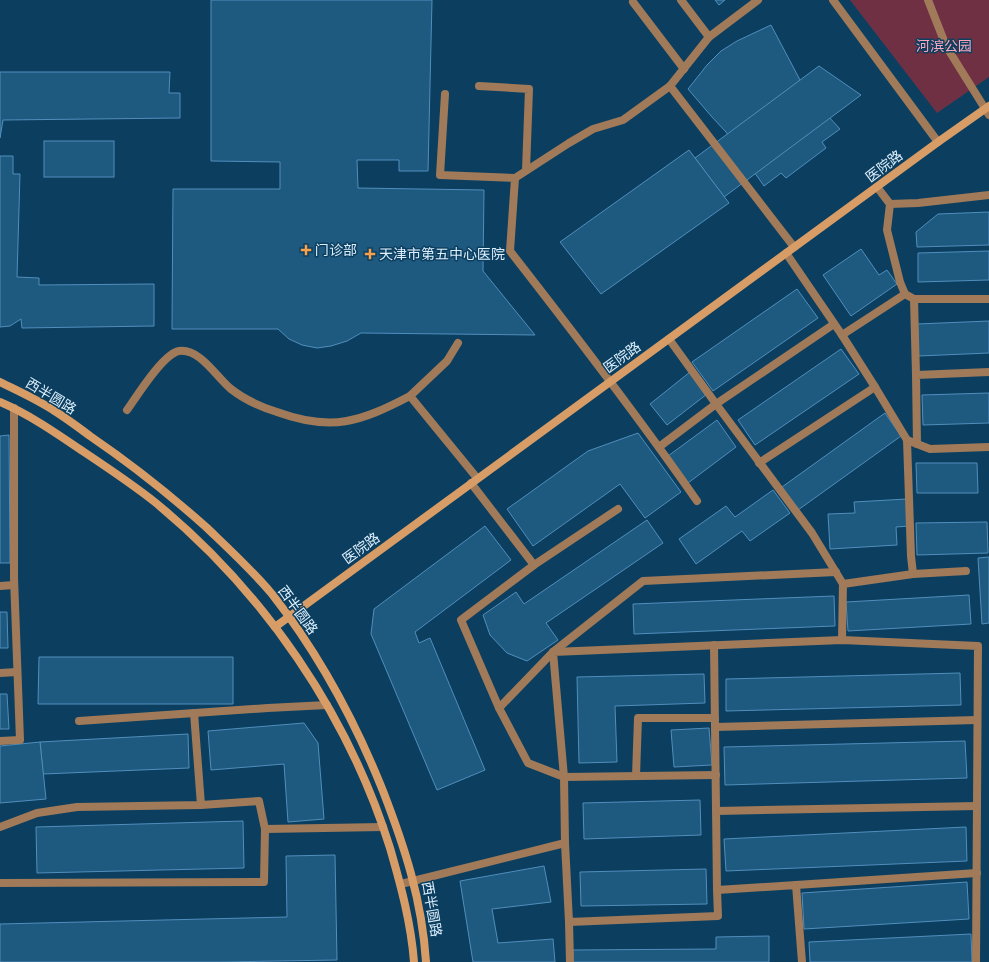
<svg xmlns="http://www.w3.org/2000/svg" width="989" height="962" font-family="Barlow,'Noto Sans SC',sans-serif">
  <rect width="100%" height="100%" fill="#0c3f5f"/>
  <polygon fill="#6f3044" points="850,0 989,0 989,77 937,113"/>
  <g fill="#1e5980" stroke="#508ebc">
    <polygon points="211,0 432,0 428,171 399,171 399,160 357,160 358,188 484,190 483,271 535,335 361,333 347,341 331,346 317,348 302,345 289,339 278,329 172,329 173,189 280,189 280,162 211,161"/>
    <polygon points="715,0 725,0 719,5"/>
    <polygon points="771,25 800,80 816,103 840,129 822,142 826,148 786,178 781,173 764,186 726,132 712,117 688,89 707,65 721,51 737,41"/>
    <polygon points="819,66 861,95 724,197 695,158"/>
    <polygon points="0,72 170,72 169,93 180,93 180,118 3,120 0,138"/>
    <rect x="44" y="141" width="70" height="36"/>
    <polygon points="689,150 729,203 601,294 560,242"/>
    <polygon points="0,156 13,156 13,174 20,174 17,277 39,278 39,285 154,284 154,326 22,328 21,319 10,326 0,327"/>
    <polygon points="989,212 989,245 917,247 916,232 938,214"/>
    <polygon points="861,249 879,275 887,270 897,284 851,316 823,275"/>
    <polygon points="989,251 989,280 918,282 918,253"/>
    <polygon points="797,289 818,318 713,391 692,362"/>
    <polygon points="989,321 989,353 918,356 917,324"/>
    <polygon points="841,349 859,374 755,445 738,420"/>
    <polygon points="690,372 707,394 667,425 650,404"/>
    <polygon points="989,393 989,423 923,425 922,395"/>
    <polygon points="885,413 901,436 798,510 782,487"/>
    <polygon points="717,420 736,447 688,483 668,456"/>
    <polygon points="638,433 681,492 645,518 620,484 533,546 507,509 588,451"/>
    <polygon points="9,435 10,563 0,563 0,436"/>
    <polygon points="916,463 977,463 978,493 917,493"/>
    <polygon points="773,490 790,513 750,541 742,531 696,564 679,539 726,506 735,517"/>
    <polygon points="907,499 909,526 896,527 897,545 830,549 828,514 855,513 854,502"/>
    <polygon points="647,520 663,543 546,623 558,640 527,661 507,653 490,635 483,615 516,592 524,604"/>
    <polygon points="987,522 988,553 917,555 916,523"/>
    <polygon points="485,526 511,560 415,632 419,643 430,638 485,770 437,790 371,634 374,609"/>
    <polygon points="989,557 989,623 982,624 978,558"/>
    <polygon points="969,595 971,624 848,631 846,602"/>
    <polygon points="834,596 835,626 634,634 633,604"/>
    <polygon points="0,612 7,612 8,648 0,648"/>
    <polygon points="39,657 233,657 233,704 38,704"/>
    <polygon points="960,673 961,705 726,711 726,679"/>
    <polygon points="704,674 705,703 615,706 617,762 579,763 577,677"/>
    <polygon points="0,694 7,694 9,729 0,729"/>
    <polygon points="304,723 318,743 324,819 288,822 284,764 211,770 208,731"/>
    <polygon points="709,728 712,765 674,767 671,730"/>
    <polygon points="188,734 189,768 43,774 40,742"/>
    <polygon points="965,741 967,778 725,785 724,747"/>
    <polygon points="40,742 46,799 0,803 0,746"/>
    <polygon points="700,800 701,835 584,839 583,803"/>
    <polygon points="243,821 244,868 37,873 36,827"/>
    <polygon points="966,827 967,861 726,871 724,839"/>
    <polygon points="335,855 337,960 221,962 0,962 0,924 287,917 286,856"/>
    <polygon points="544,866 551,902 492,909 498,943 553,939 555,962 473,962 460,881"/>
    <polygon points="706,869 707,904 581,906 580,872"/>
    <polygon points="967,882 969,919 804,929 802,893"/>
    <polygon points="971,934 972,962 810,962 809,942"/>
    <polygon points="769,936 769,962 573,962 573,950 716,949 716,937"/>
  </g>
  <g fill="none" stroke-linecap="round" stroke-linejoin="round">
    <g stroke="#a07a59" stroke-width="8">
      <polyline points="681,0 709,37 758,0"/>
      <polyline points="928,0 946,46 989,115"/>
      <polyline points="633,2 684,69"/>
      <polyline points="709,37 670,86 794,247"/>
      <polyline points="479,86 529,89 526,170"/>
      <path d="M445 94 440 175 515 178 510 251C574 333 638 416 697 501"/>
      <polyline points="515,178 569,143 593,129 623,120 670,86"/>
      <polyline points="890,204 918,203 989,195"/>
      <polyline points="786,253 842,335 905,294 900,282 887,230 890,204 877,187"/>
      <polyline points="905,294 914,299 916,375"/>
      <polyline points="914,299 989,299"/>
      <polyline points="842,335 875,387 907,440 930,449 989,447"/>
      <polyline points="669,339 716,404 812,533 843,584 913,574 966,571"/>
      <polyline points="458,343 447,361 410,396 477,478"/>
      <path d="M127 410C137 396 163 354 179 351 200 348 217 378 231 389 245 400 261 407 277 412 332 432 360 422 410 396"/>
      <polyline points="907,440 911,556 913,574"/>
      <polyline points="917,444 916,375 989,372"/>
      <polyline points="659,447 716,404 834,324"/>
      <polyline points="759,463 875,387"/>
      <polyline points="471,483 534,565 461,620 499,708"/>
      <polyline points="534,565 618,509"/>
      <polyline points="0,586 14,585"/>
      <polyline points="714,645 717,890 796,885 802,962"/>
      <polyline points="0,673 17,672"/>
      <polyline points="194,713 201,805"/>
      <polyline points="79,721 268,708 327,705"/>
      <polyline points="715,727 977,720"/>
      <polyline points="0,741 20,740 14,578 14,408"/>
      <polyline points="716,775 564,777 528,763 499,708 553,652 643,581 836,572"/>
      <polyline points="636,776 638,718 715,718"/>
      <polyline points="716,811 977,806"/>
      <polyline points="0,827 37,813 77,807 201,805 259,801 265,829 383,827"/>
      <polyline points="565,843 569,922 718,916 717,890"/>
      <polyline points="0,883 264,882 265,829"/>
      <polyline points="401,884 565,843 564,777 553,652 842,640 978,646 976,962"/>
      <polyline points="796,885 977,873"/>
      <polyline points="569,922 570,962"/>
    </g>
    <g stroke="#a07a59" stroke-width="8">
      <polyline points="833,0 938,142"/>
      <polyline points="842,640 843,584"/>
    </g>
    <g stroke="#d89d67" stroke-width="8">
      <path d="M0 382C18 391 36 399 53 410 66 418 78 427 90 436 131 464 169 494 206 527 229 549 252 570 272 594 319 654 355 721 383 791 405 848 422 900 426 962"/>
      <path d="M0 402C28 414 53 431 78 448 105 466 131 483 156 503 264 592 348 714 390 848 401 886 411 923 414 962"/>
      <polyline points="275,627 938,142 989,106"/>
    </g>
  </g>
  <g fill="#f8a14a" stroke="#0c3f5f" stroke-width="1.5">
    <path d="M304 244h4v4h4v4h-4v4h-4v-4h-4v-4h4z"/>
    <path d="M368 248h4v4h4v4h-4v4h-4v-4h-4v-4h4z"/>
  </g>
  <g text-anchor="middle" stroke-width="3" stroke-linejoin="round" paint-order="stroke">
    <g font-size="14" fill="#fca5bc" stroke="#0c3f5f">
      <text x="944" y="51">河滨公园</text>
    </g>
    <g font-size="14" fill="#dceffe" stroke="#0c3f5f">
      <text transform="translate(884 166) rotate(-37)" y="5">医院路</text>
      <text transform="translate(622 357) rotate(-36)" y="5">医院路</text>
      <text transform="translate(51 396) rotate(31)" y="5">西半圆路</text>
      <text transform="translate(361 548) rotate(-36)" y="5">医院路</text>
      <text transform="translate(298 610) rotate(54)" y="5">西半圆路</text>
      <text transform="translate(432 909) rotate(80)" y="5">西半圆路</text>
    </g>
    <g font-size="14" fill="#dceffe" stroke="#0c3f5f" text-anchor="start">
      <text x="315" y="255">门诊部</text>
      <text x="379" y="259">天津市第五中心医院</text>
    </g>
  </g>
</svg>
